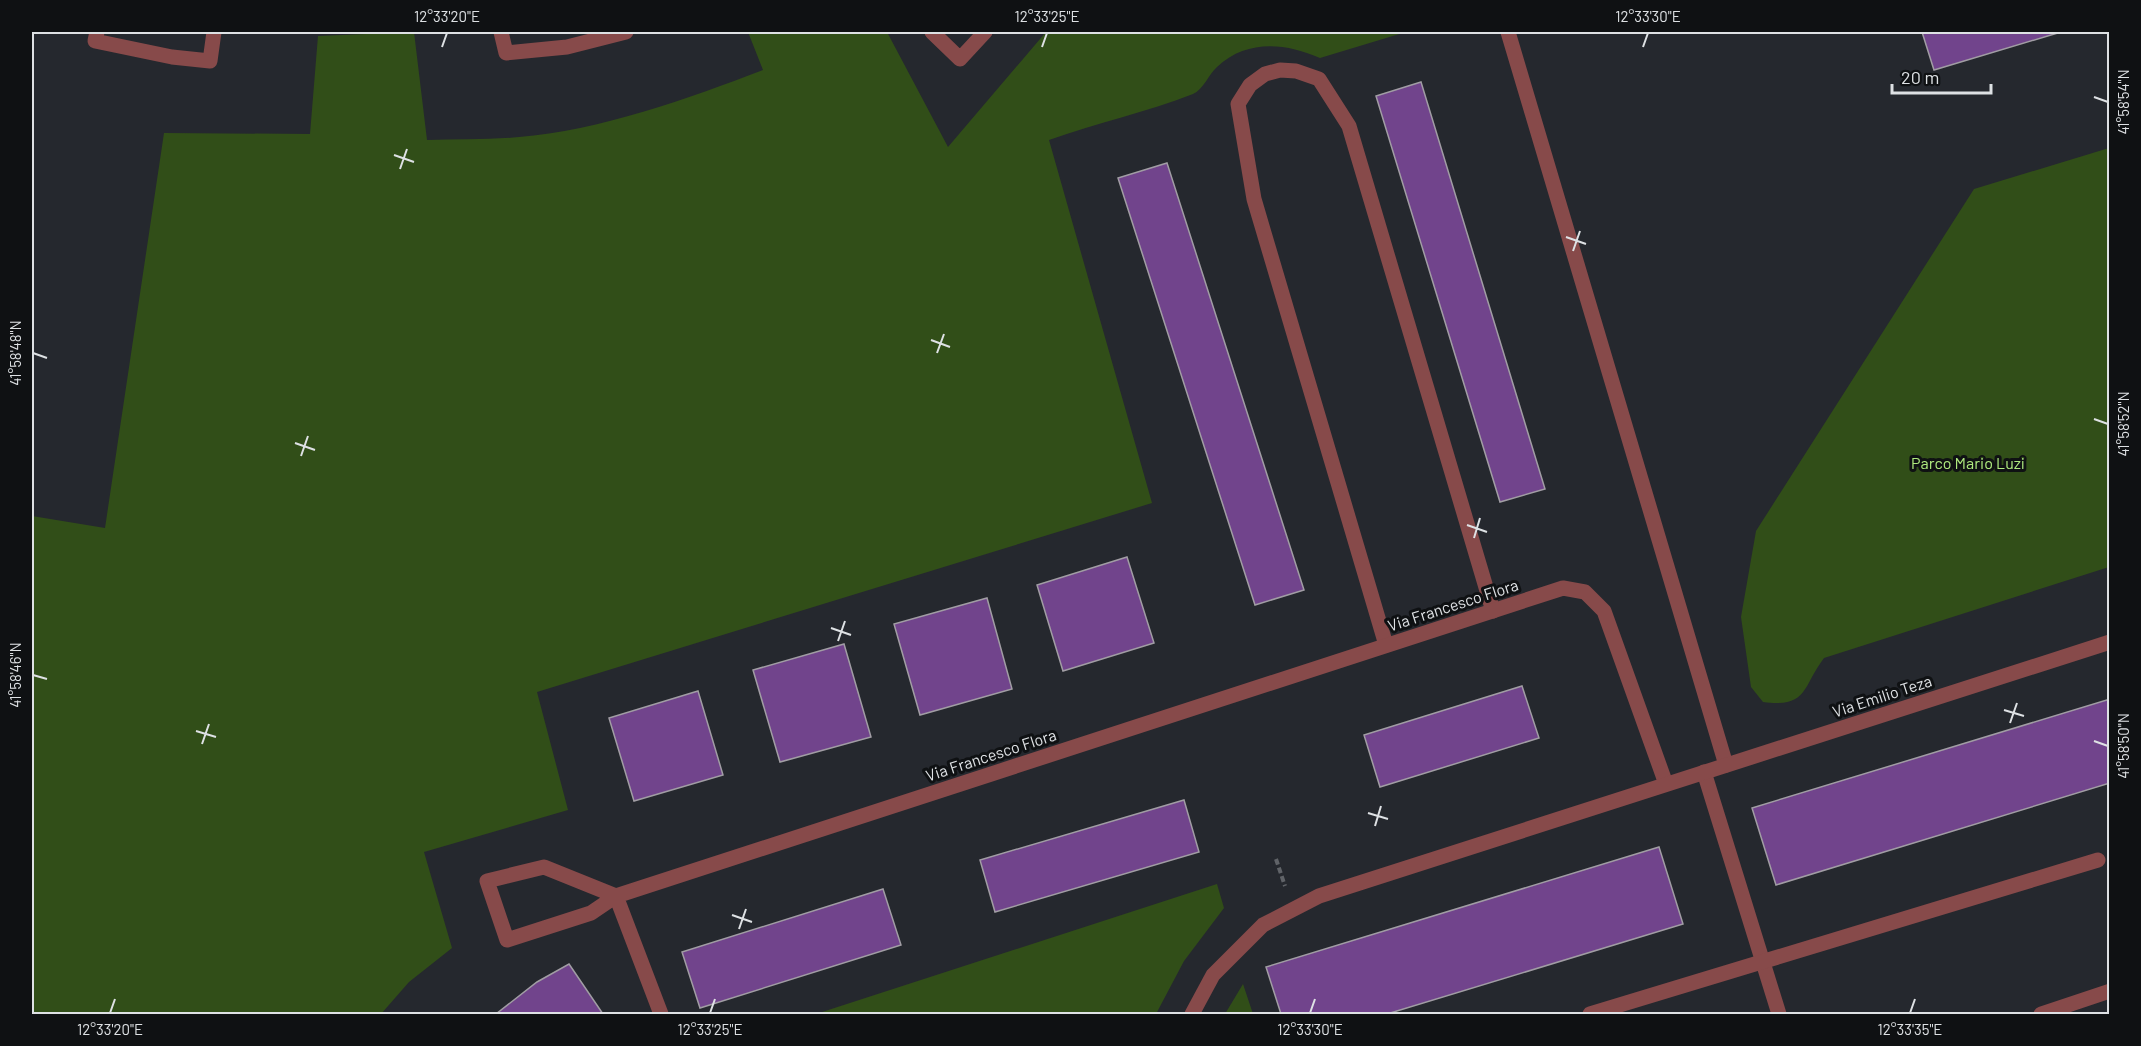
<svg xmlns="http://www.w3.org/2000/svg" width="2141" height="1046" font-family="Barlow,sans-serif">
  <rect width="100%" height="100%" fill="#25282e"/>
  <g fill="#314e18">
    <path d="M414 32 427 140C458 139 489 140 519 137 598 131 690 98 763 70L748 32H887L948 147 1046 32H1406L1320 58C1285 43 1247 39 1217 67 1209 74 1203 90 1193 94 1147 112 1096 123 1049 140L1152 503 537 692 568 810 424 852 452 948 409 982 381 1014H32V516L105 528 164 133 310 134 318 36Z"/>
    <path d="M2109 148V567L1824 658C1802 687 1808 708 1763 702L1751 687 1741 617 1756 531 1974 189Z"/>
    <polygon points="1217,884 1224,908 1184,961 1156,1014 816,1014"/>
    <polygon points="1243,984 1253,1014 1225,1014"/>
  </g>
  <g fill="#71448c" stroke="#a19da4" stroke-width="1.5">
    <polygon points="1922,32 2061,32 1934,70"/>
    <polygon points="1421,82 1545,489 1500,502 1376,96"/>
    <polygon points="1167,163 1304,590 1255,605 1118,178"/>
    <polygon points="1127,557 1154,643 1063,671 1037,585"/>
    <polygon points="987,598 1012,689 920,715 894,624"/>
    <polygon points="844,644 871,737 780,762 753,670"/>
    <polygon points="1522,686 1539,738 1380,787 1364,735"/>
    <polygon points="698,691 723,775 634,801 609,718"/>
    <polygon points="2110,699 2110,783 1776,885 1752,808"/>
    <polygon points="1184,800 1199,852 995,912 980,860"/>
    <polygon points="1659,847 1683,924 1387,1014 1281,1014 1266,967"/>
    <polygon points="883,889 901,945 700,1008 682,952"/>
    <polygon points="569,964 603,1014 496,1014 537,982"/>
  </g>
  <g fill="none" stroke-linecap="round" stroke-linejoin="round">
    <polyline stroke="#606368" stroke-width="4" stroke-dasharray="6 3" stroke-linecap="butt" points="1276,859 1285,886"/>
    <g stroke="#874a4a" stroke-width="15">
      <polyline points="97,32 95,41 172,57 210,61 214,32"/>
      <polyline points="501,32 506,53 567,47 626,32"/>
      <polyline points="932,32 960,59 985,32"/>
      <polyline points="1508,32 1726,765"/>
      <polyline points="1704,772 1779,1014"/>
    </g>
    <g stroke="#874a4a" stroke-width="15">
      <polyline points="1386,645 1254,199 1238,104 1250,85 1265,74 1280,70 1296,71 1319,79 1349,126 1493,611"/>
      <polyline points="661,1014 616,896 544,867 487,881 507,940 591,913 616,896 1563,588 1585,592 1604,611 1666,784"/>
      <polyline points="1192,1014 1213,975 1263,925 1319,896 2110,642"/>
      <polyline points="1590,1014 2098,860"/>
      <polyline points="2041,1014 2110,991"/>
    </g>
  </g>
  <path fill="none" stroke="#dee1e4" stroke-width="2" d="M442 47 447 33M1042 47 1047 33M1643 47 1648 33M2094 97 2108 102M394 155 414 162M400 169 407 149M1566 237 1586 244M1573 251 1580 231M931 340 950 347M33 353 47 358M937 353 944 334M2094 419 2108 424M295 443 315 450M301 456 308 436M1467 525 1487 532M1474 538 1480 518M831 628 851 635M838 641 845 621M33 675 47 679M2004 710 2024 716M2010 723 2017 703M196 731 216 737M2094 741 2108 746M202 744 209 724M1368 813 1388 819M1375 826 1381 806M732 915 752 922M739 929 746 909M110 1013 115 999M710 1013 715 999M1310 1013 1315 999M1910 1013 1915 999"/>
  <g text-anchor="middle" stroke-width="6" stroke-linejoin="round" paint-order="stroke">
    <g font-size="16" fill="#afeb7f" stroke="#0f1113">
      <text x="1968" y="469">Parco Mario Luzi</text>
    </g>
    <g font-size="16" fill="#dee1e4" stroke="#0f1113">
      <text transform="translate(1453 605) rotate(-18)" y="6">Via Francesco Flora</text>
      <text transform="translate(1882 696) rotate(-18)" y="6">Via Emilio Teza</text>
      <text transform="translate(991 755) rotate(-18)" y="6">Via Francesco Flora</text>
    </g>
  </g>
  <rect width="2141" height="1046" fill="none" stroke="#0f1113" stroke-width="66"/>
  <path d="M1892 84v9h99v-9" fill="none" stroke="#dee1e4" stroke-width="3"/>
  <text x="1901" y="84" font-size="18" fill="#dee1e4" stroke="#0f1113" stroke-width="4.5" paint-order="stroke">20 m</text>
  <rect x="33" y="33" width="2075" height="980" fill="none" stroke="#dee1e4" stroke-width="2"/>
  <g font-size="15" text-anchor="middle" fill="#dee1e4">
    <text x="447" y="22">12°33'20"E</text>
    <text x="1047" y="22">12°33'25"E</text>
    <text x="1648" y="22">12°33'30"E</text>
    <text transform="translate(2124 102) rotate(-90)" y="5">41°58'54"N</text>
    <text transform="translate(16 353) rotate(-90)" y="5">41°58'48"N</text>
    <text transform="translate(2124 424) rotate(-90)" y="5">41°58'52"N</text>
    <text transform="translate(16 675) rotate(-90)" y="5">41°58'46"N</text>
    <text transform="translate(2124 746) rotate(-90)" y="5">41°58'50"N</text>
    <text x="110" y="1035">12°33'20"E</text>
    <text x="710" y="1035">12°33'25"E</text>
    <text x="1310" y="1035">12°33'30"E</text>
    <text x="1910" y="1035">12°33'35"E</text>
  </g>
</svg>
